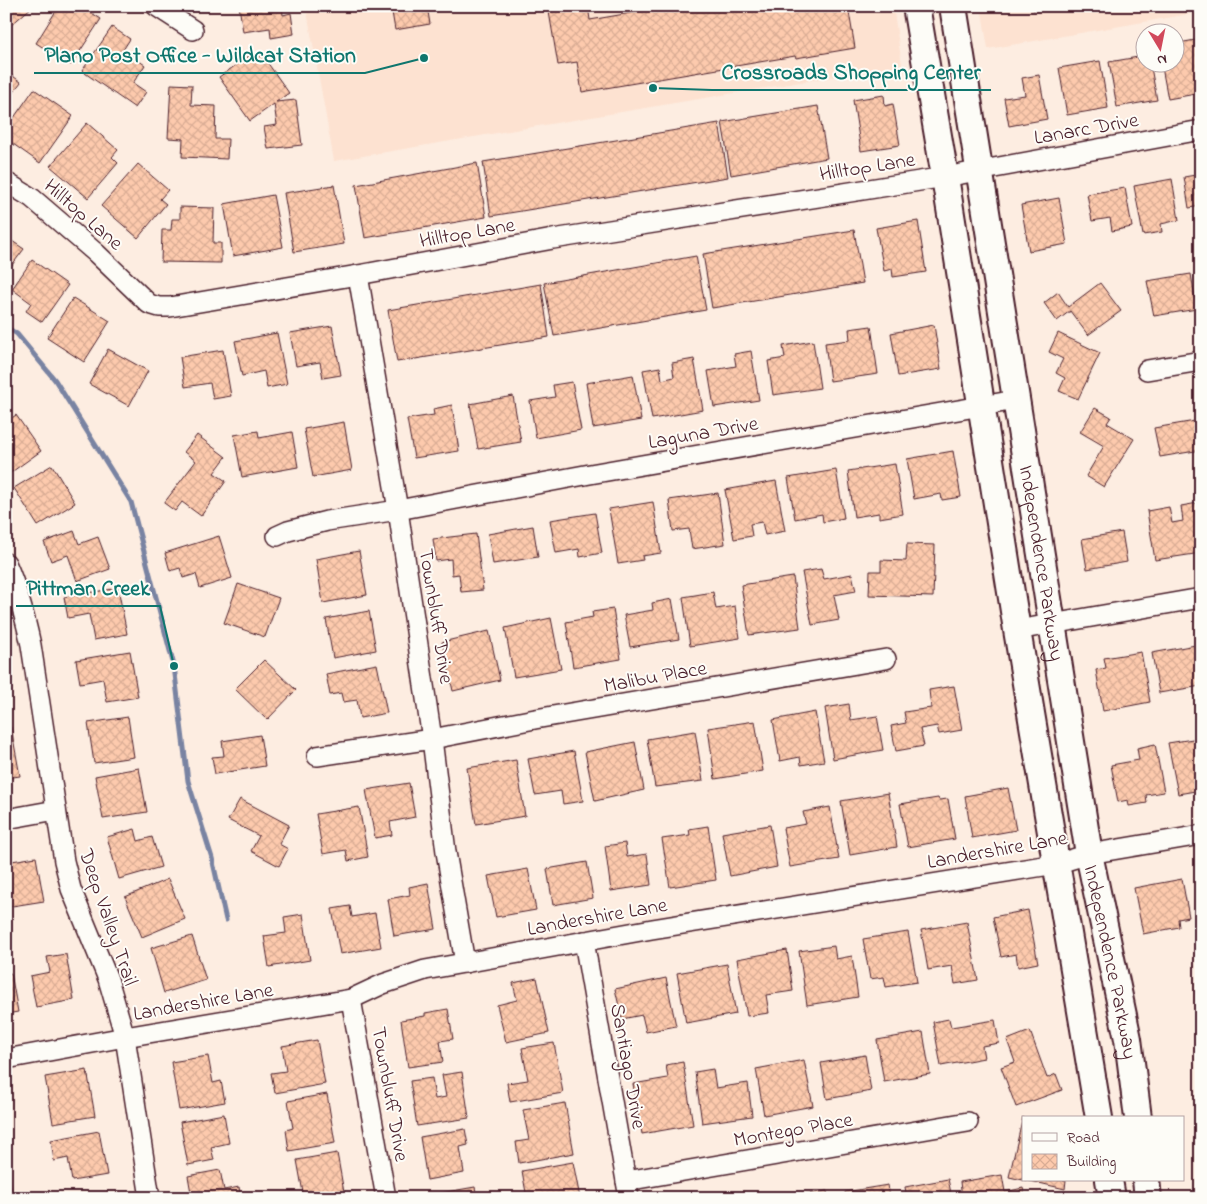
<svg xmlns="http://www.w3.org/2000/svg" width="1207" height="1204" font-family="'Indie Flower',sans-serif">
  <defs>
    <pattern id="building-cross-hatch" width="8" height="8" patternUnits="userSpaceOnUse" patternTransform="scale(1.25)"><rect width="8" height="8" fill="#fdcaad"/><path d="M0 0l8 8M0 8l8-8" fill="none" stroke="#daad95"/></pattern>
  </defs>
  <rect width="100%" height="100%" fill="#fdede1"/>
  <filter id="ink" filterUnits="userSpaceOnUse"><feTurbulence type="fractalNoise" baseFrequency=".02" numOctaves="2"/><feDisplacementMap in="SourceGraphic" scale="10" xChannelSelector="R" yChannelSelector="G"/><feConvolveMatrix kernelMatrix="1 2 1 2 8 2 1 2 1" color-interpolation-filters="sRGB"/></filter>
  <g filter="url(#ink)">
    <g fill="#fde2d1">
      <polygon points="306,6 893,6 902,65 544,125 334,161"/>
      <polygon points="981,6 1201,6 1201,12 988,49"/>
    </g>
    <g fill="none" stroke-linecap="round" stroke-linejoin="round">
      <polyline stroke="#7983a2" stroke-width="5" points="6,327 17,334 55,380 131,502 174,666 188,781 212,858 226,920"/>
    </g>
    <g fill="url(#building-cross-hatch)" stroke="#4a1f2b">
      <polygon points="6,6 33,6 10,26 6,22"/>
      <polygon points="59,6 81,6 101,19 71,65 36,43"/>
      <polygon points="239,6 282,6 283,15 291,13 294,34 271,38 270,28 243,32"/>
      <polygon points="391,6 427,6 430,24 395,30"/>
      <polygon points="548,6 588,6 590,20 671,6 848,6 855,48 796,58 795,56 582,92 577,62 558,65"/>
      <polygon points="1032,6 1053,6 1033,10"/>
      <polygon points="112,27 130,39 123,50 145,65 133,83 146,92 135,108 82,71"/>
      <polygon points="1195,40 1201,71 1201,93 1168,99 1161,62 1174,62 1174,58 1181,57 1179,43"/>
      <polygon points="262,55 289,93 276,102 296,100 302,145 268,149 264,127 277,125 274,104 250,121 219,77 249,56 253,61"/>
      <polygon points="1144,56 1144,62 1150,62 1157,100 1117,107 1109,62"/>
      <polygon points="1100,61 1108,108 1067,115 1059,68"/>
      <polygon points="6,71 21,82 6,102"/>
      <polygon points="1039,75 1047,119 1009,126 1004,98 1025,95 1022,78"/>
      <polygon points="171,84 192,85 191,105 216,106 215,139 228,139 227,159 182,157 183,139 168,138"/>
      <polygon points="34,89 73,116 40,163 6,139 6,129"/>
      <polygon points="884,95 885,106 893,104 900,145 861,151 853,100"/>
      <polygon points="818,106 827,158 731,175 722,122"/>
      <polygon points="87,123 118,150 112,157 118,163 88,198 50,166"/>
      <polygon points="719,123 728,177 491,216 483,162"/>
      <polygon points="477,163 486,217 365,238 356,185"/>
      <polygon points="138,164 168,190 160,199 166,204 138,238 101,206"/>
      <polygon points="1201,174 1201,206 1189,208 1184,177"/>
      <polygon points="1172,179 1179,220 1161,224 1162,232 1143,235 1134,186"/>
      <polygon points="334,185 344,244 294,252 284,193"/>
      <polygon points="1125,188 1132,227 1112,231 1110,218 1092,221 1087,194"/>
      <polygon points="273,195 283,247 233,256 224,204"/>
      <polygon points="1059,198 1067,244 1029,251 1021,205"/>
      <polygon points="180,207 214,208 213,243 221,243 221,263 161,262 162,230 171,230 172,219 180,219"/>
      <polygon points="918,221 926,272 893,277 892,269 884,271 876,228"/>
      <polygon points="854,230 863,283 712,308 703,254"/>
      <polygon points="6,237 24,249 6,273"/>
      <polygon points="696,256 706,310 554,336 544,283"/>
      <polygon points="32,260 68,285 42,322 26,311 31,303 12,289"/>
      <polygon points="1191,274 1197,309 1154,316 1147,281"/>
      <polygon points="1100,283 1121,311 1088,335 1070,311 1057,321 1044,303 1058,292 1068,307"/>
      <polygon points="541,284 549,337 397,362 388,310"/>
      <polygon points="73,298 110,321 84,362 47,338"/>
      <polygon points="934,325 941,369 898,376 891,333"/>
      <polygon points="332,326 341,375 323,378 320,362 296,366 290,333"/>
      <polygon points="871,326 878,374 830,381 825,343 850,340 849,329"/>
      <polygon points="277,333 287,384 267,388 264,371 242,376 235,341"/>
      <polygon points="1058,333 1100,353 1078,399 1059,391 1065,378 1056,373 1063,359 1049,352"/>
      <polygon points="813,341 820,388 773,395 768,361 785,358 783,346"/>
      <polygon points="108,349 148,371 129,406 89,384"/>
      <polygon points="223,350 231,396 213,399 210,383 185,387 180,357"/>
      <polygon points="751,351 759,400 714,407 708,371 736,366 734,354"/>
      <polygon points="694,359 703,410 652,419 643,370 660,367 662,380 674,377 672,363"/>
      <polygon points="633,375 641,420 593,428 586,383"/>
      <polygon points="572,382 581,430 536,438 530,401 555,397 553,385"/>
      <polygon points="513,396 521,442 478,449 470,404"/>
      <polygon points="452,405 459,451 414,458 407,419 434,415 433,409"/>
      <polygon points="1095,408 1111,417 1107,423 1134,439 1104,487 1086,476 1104,446 1080,432"/>
      <polygon points="16,415 41,451 6,476 6,422"/>
      <polygon points="1201,420 1201,450 1160,457 1154,428"/>
      <polygon points="344,422 352,470 313,477 304,429"/>
      <polygon points="258,431 259,438 292,432 298,467 242,477 234,435"/>
      <polygon points="197,435 226,457 214,473 226,481 201,516 182,502 175,511 164,503 196,461 184,452"/>
      <polygon points="953,451 961,497 942,500 941,494 914,499 907,459"/>
      <polygon points="895,464 903,514 879,518 879,513 854,517 848,471"/>
      <polygon points="52,465 75,503 38,526 14,488"/>
      <polygon points="836,470 844,518 823,522 822,514 795,519 788,478"/>
      <polygon points="776,481 785,531 765,535 762,522 750,524 752,536 734,539 725,490"/>
      <polygon points="718,493 725,544 692,549 689,529 673,531 669,500"/>
      <polygon points="653,502 661,553 642,556 643,560 618,564 609,509"/>
      <polygon points="1198,503 1201,519 1201,553 1155,560 1147,511 1169,507 1172,523 1183,521 1181,506"/>
      <polygon points="595,513 602,553 580,557 579,549 556,553 550,520"/>
      <polygon points="533,526 538,557 493,564 488,534"/>
      <polygon points="74,531 79,544 98,537 110,569 77,581 68,555 51,561 44,542"/>
      <polygon points="1122,532 1127,562 1087,569 1082,539"/>
      <polygon points="476,534 483,590 461,592 459,574 452,575 451,559 436,561 433,539"/>
      <polygon points="219,536 232,578 200,588 196,574 183,578 180,568 170,571 165,553"/>
      <polygon points="907,544 935,545 933,597 869,595 870,571 881,571 881,560 906,561"/>
      <polygon points="359,551 367,595 323,603 316,559"/>
      <polygon points="821,569 824,579 852,574 856,591 834,595 839,620 812,625 802,572"/>
      <polygon points="793,577 800,628 749,635 741,585"/>
      <polygon points="238,584 279,598 265,637 224,623"/>
      <polygon points="118,588 127,634 94,640 89,614 68,618 64,597"/>
      <polygon points="713,592 716,609 735,606 740,638 690,646 683,597"/>
      <polygon points="672,599 679,639 630,647 624,615 653,610 652,603"/>
      <polygon points="613,609 621,659 573,667 566,622 593,617 592,612"/>
      <polygon points="369,611 376,650 333,658 326,619"/>
      <polygon points="551,618 561,669 514,677 505,628"/>
      <polygon points="489,631 500,680 453,691 442,642"/>
      <polygon points="1201,644 1201,686 1159,693 1152,653"/>
      <polygon points="130,651 138,697 107,702 103,679 80,683 76,660"/>
      <polygon points="1141,652 1150,702 1103,711 1096,670 1106,668 1104,658"/>
      <polygon points="264,660 296,690 267,720 235,689"/>
      <polygon points="377,664 387,713 360,718 357,700 343,702 341,693 330,695 326,674"/>
      <polygon points="954,686 962,730 939,734 937,726 920,729 924,746 896,751 891,726 906,723 904,712 931,708 929,690"/>
      <polygon points="849,704 851,720 877,716 883,750 833,759 825,708"/>
      <polygon points="815,712 824,761 801,765 800,757 780,761 773,720"/>
      <polygon points="128,717 134,757 94,763 88,723"/>
      <polygon points="755,721 763,771 715,779 708,728"/>
      <polygon points="11,727 20,776 6,778 6,728"/>
      <polygon points="695,731 703,781 655,787 647,739"/>
      <polygon points="260,735 265,766 215,774 212,757 224,756 222,741"/>
      <polygon points="1199,738 1201,755 1196,756 1198,766 1201,766 1201,790 1178,794 1168,743"/>
      <polygon points="635,742 644,790 595,801 585,752"/>
      <polygon points="1155,744 1164,792 1146,795 1147,803 1129,806 1128,800 1118,802 1111,765 1139,760 1137,748"/>
      <polygon points="574,751 583,801 563,804 561,791 535,795 528,759"/>
      <polygon points="516,760 525,816 476,824 467,768"/>
      <polygon points="139,768 147,812 103,819 95,776"/>
      <polygon points="409,783 415,817 390,822 392,835 375,838 366,790"/>
      <polygon points="1008,788 1016,830 972,838 965,796"/>
      <polygon points="888,793 897,847 850,855 841,801"/>
      <polygon points="938,798 939,800 948,799 955,839 908,847 900,804"/>
      <polygon points="240,799 289,825 279,844 288,849 279,866 251,851 259,836 228,820"/>
      <polygon points="359,807 368,857 348,861 346,850 323,854 316,814"/>
      <polygon points="830,807 839,859 790,867 783,828 806,824 803,812"/>
      <polygon points="770,825 777,867 730,876 722,833"/>
      <polygon points="708,826 716,880 670,887 662,839 690,835 689,829"/>
      <polygon points="135,829 138,841 152,837 161,867 119,879 107,837"/>
      <polygon points="625,843 627,857 647,854 651,885 611,891 605,846"/>
      <polygon points="36,857 44,901 6,907 6,862"/>
      <polygon points="587,862 593,898 553,905 547,869"/>
      <polygon points="528,869 536,910 496,917 488,876"/>
      <polygon points="168,879 185,919 142,937 125,897"/>
      <polygon points="1182,879 1189,917 1178,919 1179,927 1143,934 1134,888"/>
      <polygon points="428,883 436,929 394,936 388,899 410,895 409,887"/>
      <polygon points="350,906 352,917 375,913 381,947 340,954 332,909"/>
      <polygon points="1028,910 1038,963 1018,967 1016,954 1001,957 993,917"/>
      <polygon points="303,914 310,960 269,967 264,936 286,933 284,917"/>
      <polygon points="967,922 978,980 955,984 952,966 928,970 921,930"/>
      <polygon points="908,932 917,982 886,987 884,977 870,979 863,939"/>
      <polygon points="192,936 206,980 164,993 151,948"/>
      <polygon points="834,946 836,959 852,956 858,997 807,1005 799,951"/>
      <polygon points="787,950 793,991 766,995 769,1013 747,1016 737,959"/>
      <polygon points="66,954 74,1000 36,1007 30,976 50,972 47,957"/>
      <polygon points="727,964 736,1014 686,1023 677,973"/>
      <polygon points="11,973 18,1012 6,1014 6,974"/>
      <polygon points="537,978 549,1033 506,1042 497,1005 517,1000 513,983"/>
      <polygon points="666,978 676,1026 646,1032 642,1015 622,1019 615,989"/>
      <polygon points="448,1009 453,1039 440,1041 443,1062 408,1067 401,1020 425,1016 425,1013"/>
      <polygon points="949,1019 951,1027 995,1020 999,1043 982,1046 984,1058 941,1066 933,1022"/>
      <polygon points="1030,1031 1047,1078 1056,1074 1062,1090 1016,1107 1001,1067 1015,1062 1007,1040"/>
      <polygon points="923,1032 930,1074 884,1082 877,1040"/>
      <polygon points="317,1040 325,1084 275,1093 271,1073 286,1071 282,1046"/>
      <polygon points="554,1043 563,1093 510,1102 507,1083 528,1080 522,1048"/>
      <polygon points="865,1055 871,1091 827,1099 821,1063"/>
      <polygon points="208,1056 213,1083 221,1081 225,1102 179,1110 171,1062"/>
      <polygon points="804,1060 813,1106 764,1115 756,1069"/>
      <polygon points="683,1062 693,1125 642,1134 633,1084 668,1078 666,1065"/>
      <polygon points="713,1069 716,1088 748,1083 752,1116 702,1123 695,1072"/>
      <polygon points="87,1070 95,1116 53,1123 45,1077"/>
      <polygon points="462,1072 469,1118 417,1126 410,1081 432,1078 435,1099 446,1097 442,1075"/>
      <polygon points="327,1094 335,1143 289,1151 286,1130 293,1128 288,1101"/>
      <polygon points="565,1103 574,1153 519,1163 516,1142 529,1140 523,1110"/>
      <polygon points="224,1114 229,1143 211,1147 214,1160 188,1165 180,1122"/>
      <polygon points="1023,1117 1024,1118 1023,1180 1009,1177"/>
      <polygon points="465,1129 468,1145 460,1147 464,1173 427,1180 420,1137"/>
      <polygon points="99,1131 107,1175 72,1181 68,1158 54,1161 51,1140"/>
      <polygon points="337,1153 345,1198 304,1198 297,1160"/>
      <polygon points="573,1162 580,1198 527,1198 522,1171"/>
      <polygon points="220,1170 224,1190 239,1187 241,1198 192,1198 188,1176"/>
      <polygon points="6,1171 9,1171 12,1193 6,1194"/>
      <polygon points="1002,1175 1005,1192 1023,1188 1025,1198 962,1198 960,1182"/>
      <polygon points="948,1179 952,1198 907,1198 905,1187"/>
      <polygon points="1026,1180 1066,1180 1065,1189"/>
      <polygon points="888,1185 890,1198 846,1198 845,1192"/>
      <polygon points="475,1187 477,1198 429,1198 429,1195"/>
      <polygon points="827,1191 828,1198 781,1198"/>
      <polygon points="110,1195 110,1198 64,1198 64,1196"/>
    </g>
    <g fill="none" stroke-linecap="round" stroke-linejoin="round">
      <defs>
        <g id="street">
          <polyline points="156,6 193,30"/>
          <polyline points="6,182 32,198 96,253 149,304 159,307 170,307 358,275 553,239 945,177 1201,130"/>
          <polyline points="358,275 398,510 432,739 446,852 465,963"/>
          <polyline points="1147,370 1201,361"/>
          <polyline points="277,536 288,531 327,521 398,510 590,474 1016,400"/>
          <path d="M6 563C18 590 25 617 31 645L64 861 71 889 108 979 125 1037 150 1198"/>
          <polyline points="1017,630 1201,598"/>
          <polyline points="317,756 432,739 535,719 886,659"/>
          <polyline points="6,819 56,810"/>
          <polyline points="584,941 629,1198"/>
          <polyline points="351,999 386,1198"/>
          <polyline points="6,1059 125,1037 351,999 383,984 425,970 652,929 1056,864 1089,854 1201,835"/>
          <polyline points="626,1181 968,1122"/>
        </g>
        <g id="secondary">
          <polyline points="916,6 945,177 1017,630 1099,1118"/>
          <path id="s1" d="M953 6 1089 854 1128 1039 1138 1118"/>
          <polyline points="1109,1180 1112,1198"/>
          <polyline points="1146,1180 1148,1198"/>
        </g>
      </defs>
      <use href="#street" stroke="#4a1f2b" stroke-width="22"/>
      <use href="#secondary" stroke="#4a1f2b" stroke-width="30"/>
      <use href="#street" stroke="#fdfcf7" stroke-width="19"/>
      <use href="#secondary" stroke="#fdfcf7" stroke-width="26"/>
    </g>
  </g>
  <g text-anchor="middle" stroke-width="4" stroke-linejoin="round" paint-order="stroke">
    <g font-size="21" fill="#4a1f2b" stroke="#fdfcf7">
      <text transform="translate(1086 128) rotate(-10)" y="7">Lanarc Drive</text>
      <text transform="translate(867 166) rotate(-9)" y="7">Hilltop Lane</text>
      <text transform="translate(84 214) rotate(41)" y="7">Hilltop Lane</text>
      <text transform="translate(467 232) rotate(-10)" y="7">Hilltop Lane</text>
      <text transform="translate(703 432) rotate(-10)" y="7">Laguna Drive</text>
      <text dy="7" stroke="none"><textPath href="#s1" startOffset="564">Independence Parkway</textPath></text>
      <text transform="translate(437 616) rotate(81)" y="7">Townbluff Drive</text>
      <text transform="translate(655 676) rotate(-10)" y="7">Malibu Place</text>
      <text transform="translate(997 849) rotate(-10)" y="7">Landershire Lane</text>
      <text transform="translate(597 916) rotate(-10)" y="7">Landershire Lane</text>
      <text transform="translate(109 917) rotate(71)" y="7">Deep Valley Trail</text>
      <text dy="7" stroke="none"><textPath href="#s1" startOffset="969">Independence Parkway</textPath></text>
      <text transform="translate(203 1001) rotate(-10)" y="7">Landershire Lane</text>
      <text transform="translate(629 1066) rotate(80)" y="7">Santiago Drive</text>
      <text transform="translate(391 1094) rotate(80)" y="7">Townbluff Drive</text>
      <text transform="translate(793 1129) rotate(-10)" y="7">Montego Place</text>
    </g>
  </g>
  <path fill="none" stroke="#0f766e" stroke-width="2" d="M424 58L365 73H34M653 88L712 90H991M174 666L160 606H16"/>
  <g fill="#0f766e" stroke="#fdfcf7" stroke-width="2">
    <circle cx="424" cy="58" r="5"/>
    <circle cx="653" cy="88" r="5"/>
    <circle cx="174" cy="666" r="5"/>
  </g>
  <g font-size="22" text-anchor="middle" font-weight="bold" fill="#0f766e" stroke="#fdfcf7" stroke-width="4" stroke-linejoin="round" paint-order="stroke">
    <text x="200" y="62">Plano Post Office - Wildcat Station</text>
    <text x="851" y="79">Crossroads Shopping Center</text>
    <text x="88" y="595">Pittman Creek</text>
  </g>
  <rect width="1207" height="1204" fill="none" stroke="#fdfcf7" stroke-width="25"/>
  <rect x="12" y="12" width="1182" height="1179" fill="none" stroke="#4a1f2b" stroke-width="2" filter="url(#ink)"/>
  <rect x="1022" y="1116" width="162" height="65" fill="#fdfcf7" stroke="#b5a4a5"/>
  <rect x="1032" y="1133" width="25" height="8" fill="#fdfcf7" stroke="#b5a4a5"/>
  <text x="1067" y="1142" font-size="15" fill="#4a1f2b">Road</text>
  <rect x="1032" y="1154" width="25" height="15" fill="url(#building-cross-hatch)" stroke="#b5a4a5"/>
  <text x="1067" y="1166" font-size="15" fill="#4a1f2b">Building</text>
  <g transform="translate(1160 48) rotate(170)"><circle r="24" fill="#fdfcf7" stroke="#b5a4a5"/>
  <path d="M0-4L9 19L0 12L-9 19Z" fill="#d1495b"/>
  <text y="-8" font-size="14" font-weight="bold" text-anchor="middle" fill="#4a1f2b">N</text>
  </g>
</svg>
